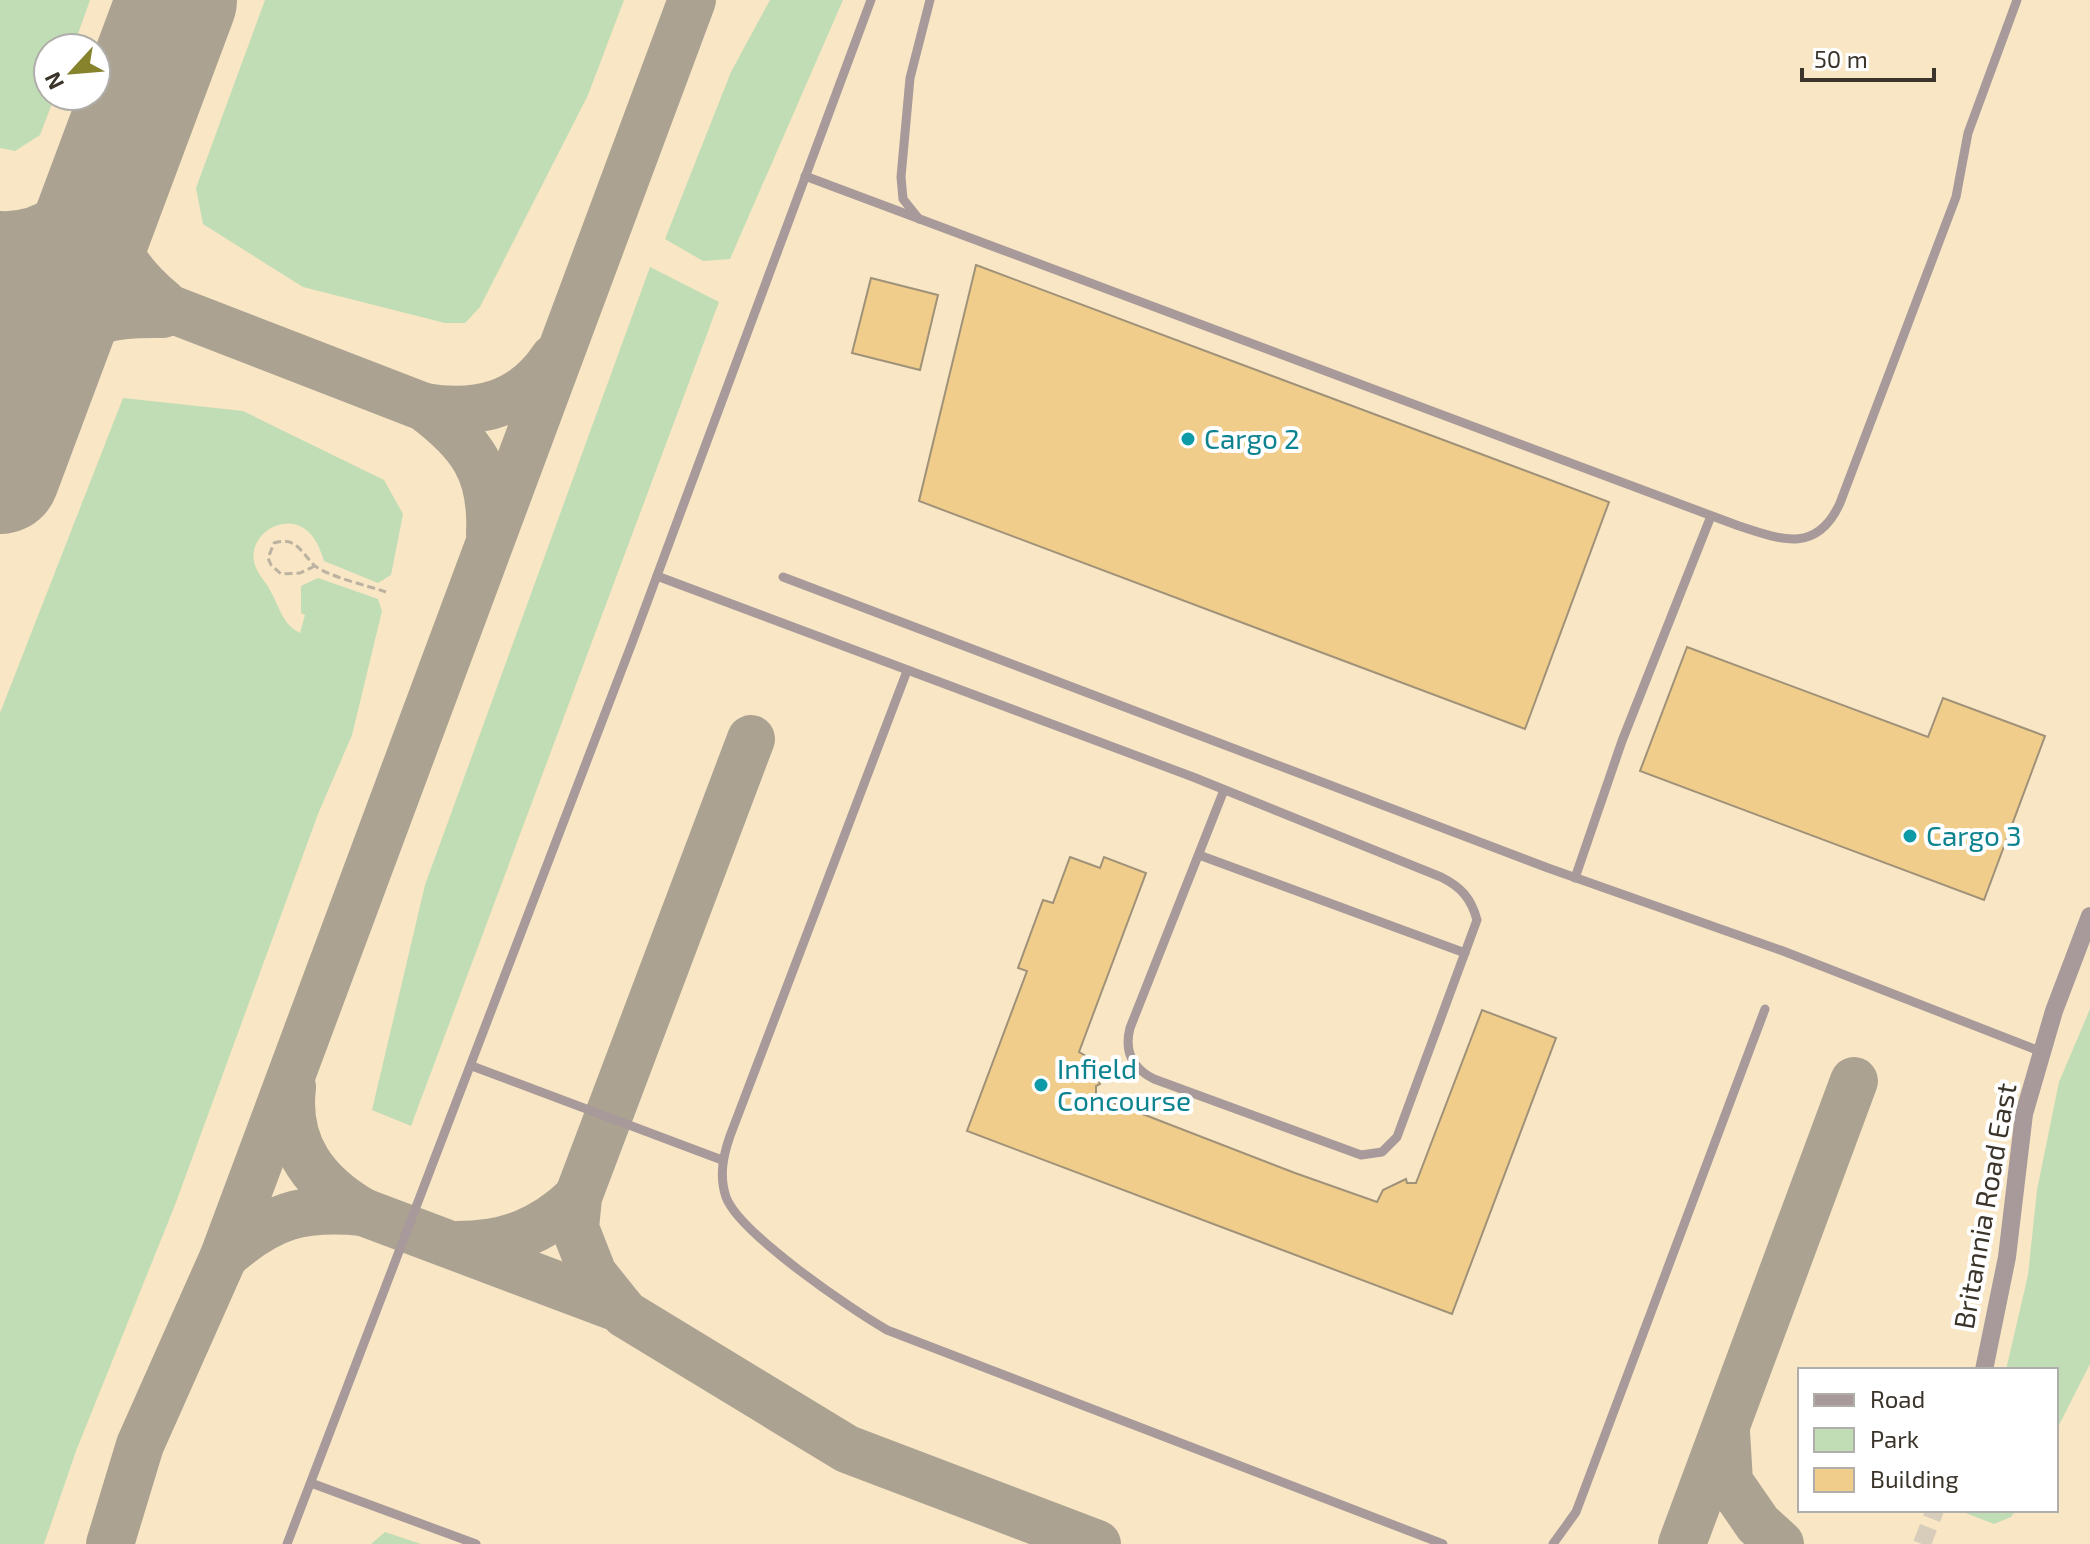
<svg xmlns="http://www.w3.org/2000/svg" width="2090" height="1544" font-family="'Exo 2',sans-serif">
  <rect width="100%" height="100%" fill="#fff3de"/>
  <path fill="#f8e6c4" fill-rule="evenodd" d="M0 0H2090V1544H0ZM48 48H96V96H48ZM1800 1370H2056V1510H1800Z"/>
  <g fill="#c1ddb5">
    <polygon points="0,0 90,0 73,48 48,48 48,96 55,96 40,135 15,151 0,148"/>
    <polygon points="265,0 624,0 588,95 480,307 465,323 445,323 303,287 203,224 196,188"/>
    <polygon points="770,0 843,0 730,259 703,261 665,239 731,72"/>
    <polygon points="650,267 719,302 411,1126 372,1110 425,885"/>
    <path d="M123 398 243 411 384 480 403 514 391 575 378 583 324 561C320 549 316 537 305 529 283 513 249 535 254 561 256 574 267 582 272 594 281 611 283 624 300 633L305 615 301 613V586L318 578 378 599 382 611 352 735 318 814 175 1205 76 1451 44 1544H0V713Z"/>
    <polygon points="2090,1009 2090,1364 2056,1431 2056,1370 2006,1370 2028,1275 2037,1190 2059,1082"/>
    <polygon points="1958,1510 2016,1510 2011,1517 1994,1524"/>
    <polygon points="385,1532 421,1544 371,1544"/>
  </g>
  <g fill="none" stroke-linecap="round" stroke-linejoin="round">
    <g stroke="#aca292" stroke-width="48">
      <path d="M0 235C52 238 83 201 115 167 103 230 113 261 163 303"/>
      <path d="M0 243 424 407C472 443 493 472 490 534"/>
      <path d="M0 257C28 291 33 328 39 369 78 320 101 313 163 314"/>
      <path d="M424 407C477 416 523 405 554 358"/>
      <polyline points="751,739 578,1197 575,1228 593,1274 625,1314 847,1449 1097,1544"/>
      <path d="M292 1087C285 1145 315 1184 363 1212L621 1309"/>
      <path d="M457 1245C506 1245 543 1231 578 1197"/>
      <path d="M224 1256C270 1216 301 1206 363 1212"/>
      <polyline points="1726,1432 1729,1482 1758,1524 1780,1544"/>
      <polyline points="110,1544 140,1445 224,1256 692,0"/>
      <polyline points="1682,1544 1854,1081"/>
    </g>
    <polyline stroke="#aca292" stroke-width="120" points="0,474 177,0"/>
  </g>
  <g fill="#f1cd8b" stroke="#9f9279" stroke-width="2">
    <polygon points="976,265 1609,502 1525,729 919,501"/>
    <polygon points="871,278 938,295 920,370 852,353"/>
    <polygon points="1687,647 1928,737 1943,698 2045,736 1984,900 1640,771"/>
    <polygon points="1070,857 1100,868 1104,857 1146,873 1079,1052 1086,1056 1085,1063 1090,1061 1100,1084 1096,1086 1096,1096 1295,1173 1377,1202 1383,1190 1406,1179 1407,1183 1416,1183 1482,1010 1556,1038 1452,1314 967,1131 1027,971 1018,968 1043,900 1053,903"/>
  </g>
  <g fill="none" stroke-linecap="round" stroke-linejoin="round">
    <polyline stroke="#d8cdba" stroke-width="18" stroke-dasharray="18 9" stroke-linecap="butt" points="1922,1544 1935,1510"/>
    <path stroke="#bcb2a1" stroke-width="3" stroke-dasharray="8 4" stroke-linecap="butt" d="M315 566 300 573 281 574 271 565 268 558 274 543C296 536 301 552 314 565 326 576 369 586 386 592"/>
    <g stroke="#a89a9a" stroke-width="9">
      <path d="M805 176 1739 526C1781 540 1817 554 1840 503L1956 197 1968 133 2017 0"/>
      <polyline points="919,219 903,199 901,177 910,78 930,0"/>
      <path d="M657 576 1193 777 1441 877C1461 887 1471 898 1477 920L1397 1137 1382 1152 1361 1155 1154 1079C1132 1068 1124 1051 1130 1028L1224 790"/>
      <polyline points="783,577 1548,868 1783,951 2042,1052"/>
      <path d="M907 671 730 1136C723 1156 719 1176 726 1197 739 1233 852 1310 887 1330L1443 1544"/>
      <polyline points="1199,855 1465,953"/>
      <polyline points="1575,878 1622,741 1711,516"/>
      <polyline points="472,1066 722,1160"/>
      <polyline points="311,1483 476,1544"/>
      <polyline points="287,1544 632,643 871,0"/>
      <polyline points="1553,1544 1576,1512 1765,1009"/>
    </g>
    <polyline stroke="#a89a9a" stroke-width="18" points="1984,1370 2007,1257 2024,1114 2054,1011 2090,916"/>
  </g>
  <g fill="#0f9aa8" stroke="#fff" stroke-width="3">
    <circle cx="1188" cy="439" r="8"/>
    <circle cx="1910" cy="836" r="8"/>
    <circle cx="1041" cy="1085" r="8"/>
  </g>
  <g text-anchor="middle" stroke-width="8" stroke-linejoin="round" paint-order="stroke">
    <g font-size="28" fill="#0d838f" stroke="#fff" text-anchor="start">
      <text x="1204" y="449">Cargo 2</text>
      <text x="1926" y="846">Cargo 3</text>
      <text x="1057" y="1079">Infield<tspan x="1057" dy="32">Concourse</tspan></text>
    </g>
    <g font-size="28" fill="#3a342a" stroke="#fff">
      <text transform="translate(1985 1206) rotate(-80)" y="10">Britannia Road East</text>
    </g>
  </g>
  <rect x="1798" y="1368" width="260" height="144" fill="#ffffff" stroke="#b0aeaa" stroke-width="2"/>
  <rect x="1814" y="1394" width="40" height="12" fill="#a89a9a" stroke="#b0aeaa" stroke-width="2"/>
  <text x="1870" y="1408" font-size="24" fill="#3a342a">Road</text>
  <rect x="1814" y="1428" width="40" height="24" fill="#c1ddb5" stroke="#b0aeaa" stroke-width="2"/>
  <text x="1870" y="1448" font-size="24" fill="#3a342a">Park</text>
  <rect x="1814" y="1468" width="40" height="24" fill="#f1cd8b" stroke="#b0aeaa" stroke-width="2"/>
  <text x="1870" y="1488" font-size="24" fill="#3a342a">Building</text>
  <g transform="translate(72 72) rotate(244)"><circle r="38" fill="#ffffff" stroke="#b0aeaa" stroke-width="2"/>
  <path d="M0-6L14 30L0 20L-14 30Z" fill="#86832c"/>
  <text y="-12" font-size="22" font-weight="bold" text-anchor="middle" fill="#3a342a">N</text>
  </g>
  <path d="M1802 68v12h132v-12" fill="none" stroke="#3a342a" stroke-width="4"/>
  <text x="1814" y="68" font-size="24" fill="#3a342a" stroke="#ffffff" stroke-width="6" paint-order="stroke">50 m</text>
</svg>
